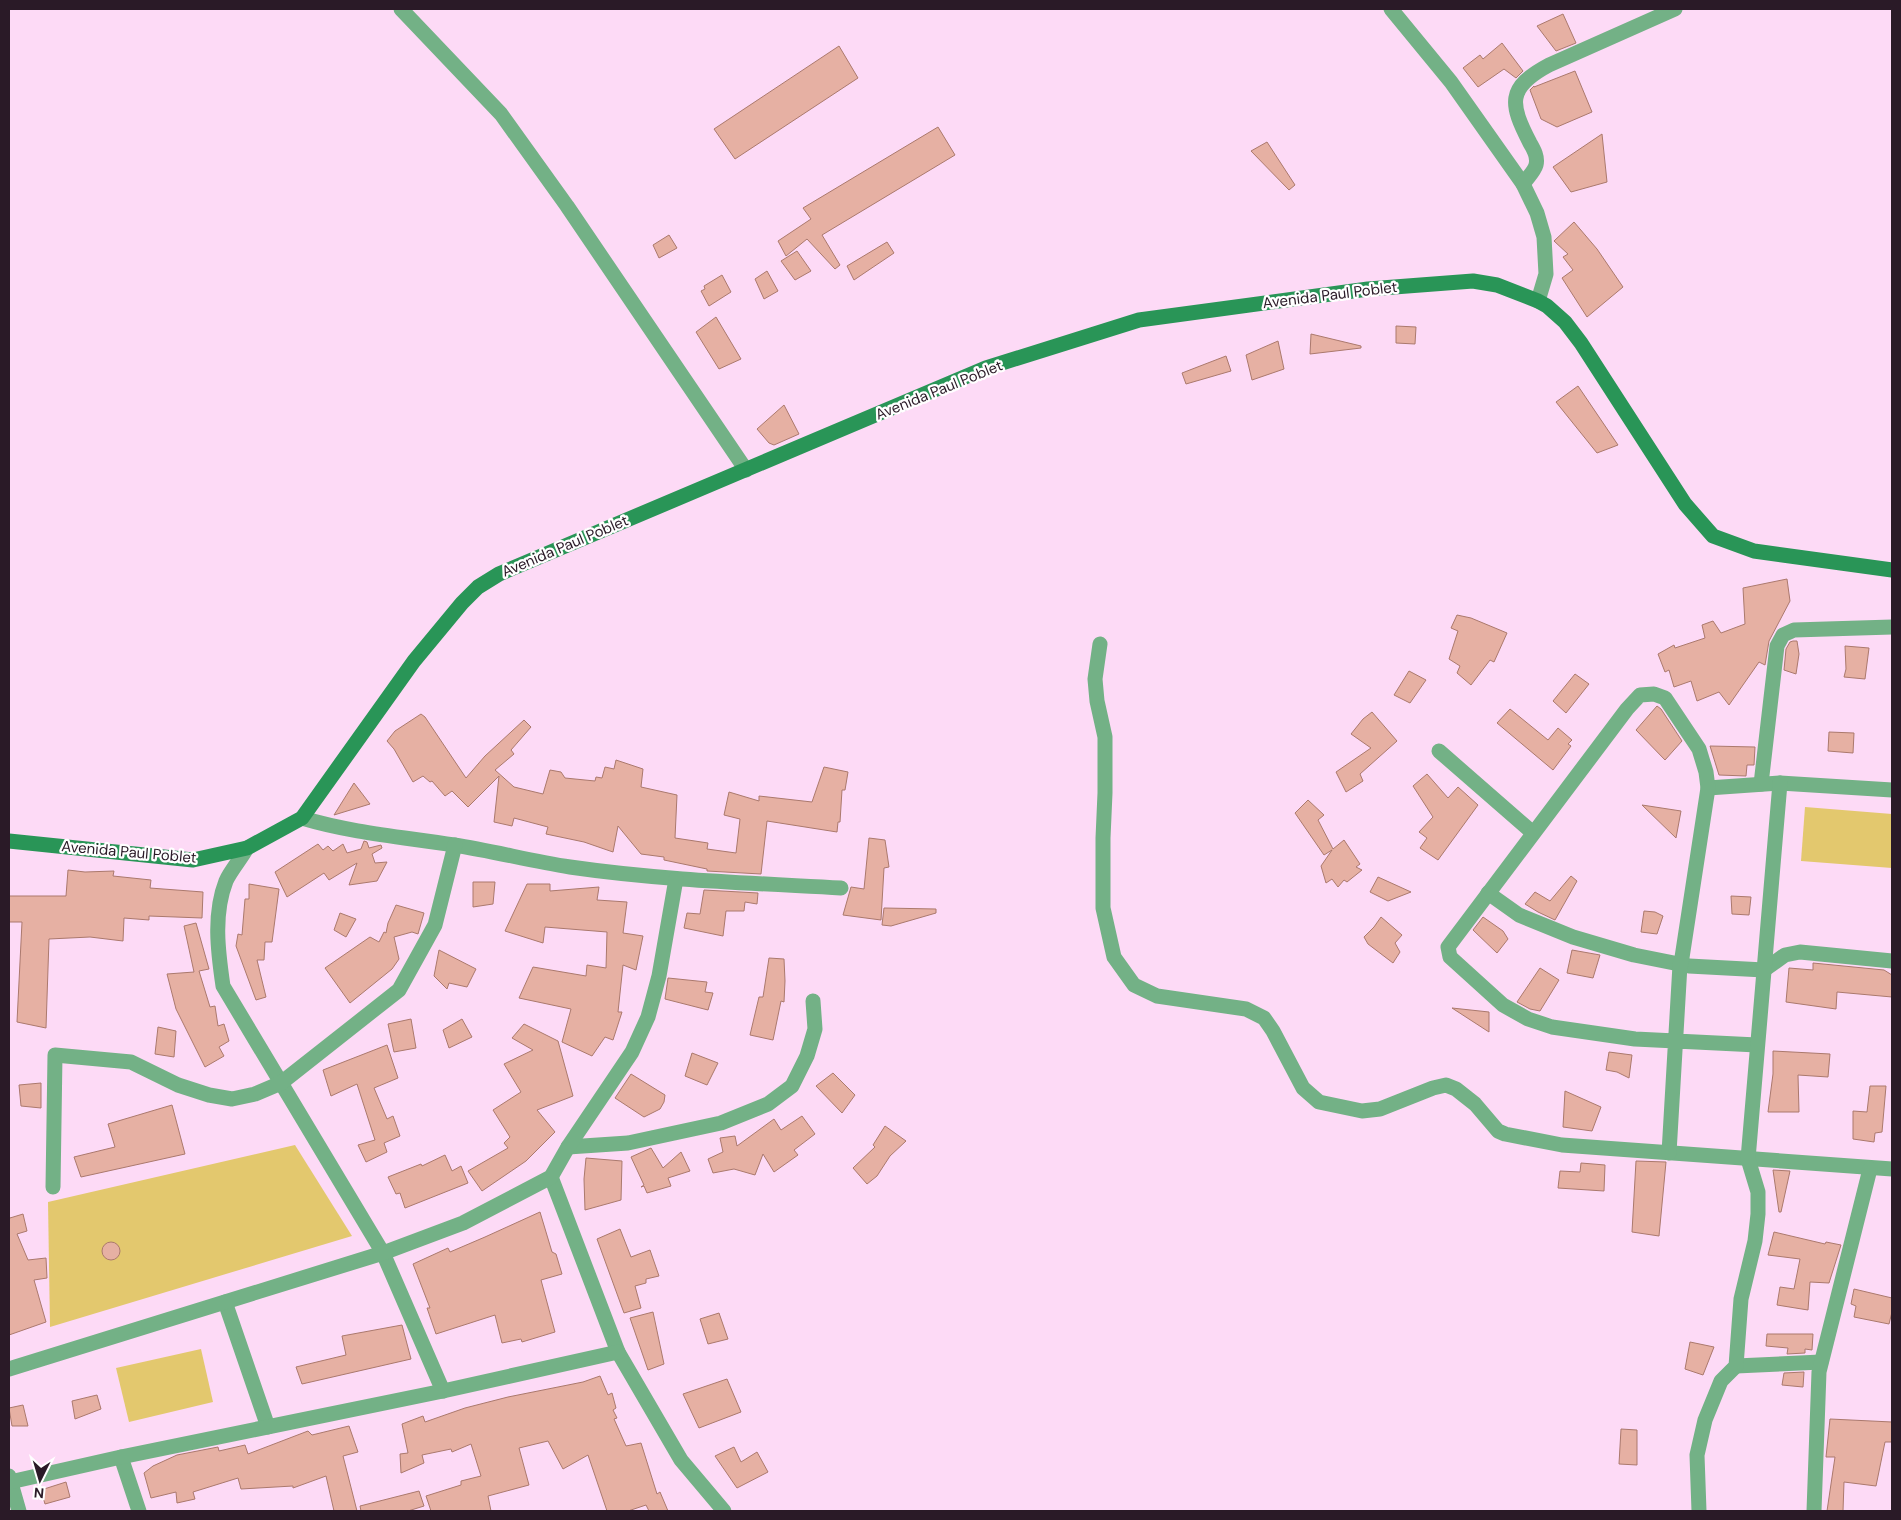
<svg xmlns="http://www.w3.org/2000/svg" width="1901" height="1520" font-family="'DM Sans',sans-serif">
  <rect width="100%" height="100%" fill="#fddaf6"/>
  <g fill="#e3c86e">
    <polygon points="1805,807 1892,814 1892,868 1801,861"/>
    <polygon points="295,1145 352,1236 50,1327 48,1202"/>
    <polygon points="201,1349 213,1402 129,1422 116,1368"/>
  </g>
  <g fill="#e6b0a3" stroke="#ab796d">
    <polygon points="1563,14 1576,43 1556,51 1537,26"/>
    <polygon points="1502,43 1523,71 1516,78 1504,69 1478,87 1463,68 1480,55 1483,59"/>
    <polygon points="839,46 858,78 735,159 714,129"/>
    <polygon points="1575,71 1592,112 1557,127 1541,119 1530,90 1534,86 1534,87"/>
    <polygon points="938,127 955,155 822,235 840,265 835,269 807,239 786,256 778,241 811,219 803,208"/>
    <polygon points="1602,134 1607,182 1571,192 1553,167"/>
    <polygon points="1267,142 1295,185 1289,190 1251,151"/>
    <polygon points="1574,222 1597,249 1623,287 1587,317 1562,278 1573,270 1563,257 1568,254 1554,241"/>
    <polygon points="669,235 677,248 659,258 653,245"/>
    <polygon points="887,242 894,253 854,280 847,266"/>
    <polygon points="797,251 811,271 795,280 781,261"/>
    <polygon points="767,271 778,291 764,299 755,279"/>
    <polygon points="722,275 731,292 709,306 701,291 705,289 704,286"/>
    <polygon points="716,317 741,359 719,369 696,332"/>
    <polygon points="1396,326 1416,327 1415,344 1396,343"/>
    <polygon points="1311,334 1361,346 1361,348 1310,354"/>
    <polygon points="1278,341 1284,369 1252,380 1246,355"/>
    <polygon points="1226,356 1231,371 1186,384 1182,373"/>
    <polygon points="1578,386 1618,445 1597,453 1556,402"/>
    <polygon points="784,405 799,434 774,445 769,443 757,429"/>
    <polygon points="1787,579 1790,601 1769,641 1765,665 1759,662 1729,705 1719,692 1697,701 1691,681 1674,687 1669,670 1665,672 1658,654 1674,645 1675,648 1705,638 1702,625 1713,621 1721,633 1745,624 1743,588"/>
    <polygon points="1457,615 1471,618 1507,633 1494,662 1490,660 1471,685 1457,673 1460,666 1449,659 1458,631 1451,628"/>
    <polygon points="1793,641 1797,641 1799,654 1796,674 1784,670 1786,649 1790,642"/>
    <polygon points="1845,646 1869,648 1865,679 1844,677 1846,669"/>
    <polygon points="1409,671 1426,680 1410,703 1394,695"/>
    <polygon points="1575,674 1589,684 1566,713 1553,701"/>
    <polygon points="1657,706 1661,709 1682,741 1665,760 1636,730"/>
    <polygon points="1510,709 1548,740 1558,728 1572,740 1568,744 1571,746 1553,770 1497,723"/>
    <polygon points="1372,712 1397,741 1360,774 1363,781 1346,792 1336,772 1371,748 1351,734 1363,719"/>
    <polygon points="421,714 425,717 466,778 485,756 524,720 531,727 511,750 514,754 495,770 514,787 543,794 550,770 561,772 565,778 595,781 596,777 602,778 605,767 614,769 616,760 643,769 641,787 677,795 675,838 708,843 707,849 736,853 740,819 724,815 729,792 759,801 759,796 812,802 824,767 848,772 845,790 842,790 840,822 838,822 837,832 767,821 761,874 707,871 707,869 664,860 664,857 641,854 618,826 613,852 584,842 546,834 548,827 514,818 512,826 494,822 499,776 468,807 452,791 445,796 432,781 430,782 423,776 413,782 394,749 387,741 395,731"/>
    <polygon points="1829,732 1854,733 1853,753 1828,751"/>
    <polygon points="1710,746 1755,747 1754,765 1747,765 1746,776 1719,775"/>
    <polygon points="1427,774 1448,798 1458,787 1478,805 1438,860 1420,848 1427,838 1419,832 1433,817 1413,786"/>
    <polygon points="354,783 370,804 334,815"/>
    <polygon points="1308,800 1324,815 1318,820 1333,849 1344,840 1360,864 1356,867 1362,870 1347,882 1344,880 1338,887 1332,879 1326,883 1321,866 1332,850 1324,855 1295,813"/>
    <polygon points="1642,805 1681,811 1676,838"/>
    <polygon points="869,838 885,840 889,867 884,868 881,920 843,915 851,887 864,889"/>
    <polygon points="364,841 367,842 369,848 381,845 382,848 372,854 375,863 387,862 377,881 349,885 357,863 329,880 324,873 287,897 275,872 318,844 323,850 328,846 333,851 343,844 347,853 361,849"/>
    <polygon points="68,870 85,872 114,871 113,876 151,880 150,888 203,892 202,918 149,916 149,920 124,918 123,941 90,937 49,939 46,1028 17,1022 22,922 9,922 9,896 66,896"/>
    <polygon points="1571,876 1577,881 1555,920 1538,912 1525,904 1535,892 1550,901"/>
    <polygon points="1378,877 1411,892 1388,901 1370,892"/>
    <polygon points="473,882 495,882 493,904 473,907"/>
    <polygon points="249,884 279,889 272,942 265,942 264,960 257,960 266,997 256,1000 236,946 238,934 242,935 245,899 249,899"/>
    <polygon points="527,884 550,884 550,891 599,887 597,900 627,902 623,933 643,936 636,970 623,965 618,1012 622,1012 613,1040 605,1037 592,1056 562,1042 571,1009 519,998 533,967 586,976 587,965 606,968 607,932 545,927 543,943 505,931"/>
    <polygon points="704,890 758,893 757,904 745,902 744,911 726,911 723,936 684,928 687,913 700,914"/>
    <polygon points="1731,896 1751,897 1749,915 1732,914"/>
    <polygon points="396,905 424,913 418,934 412,932 394,937 399,959 392,969 350,1003 325,968 370,937 379,942 384,932 386,933 388,923"/>
    <polygon points="884,908 936,909 936,913 891,926 882,925"/>
    <polygon points="1644,911 1655,912 1663,916 1657,934 1641,932"/>
    <polygon points="340,913 356,919 346,937 334,930"/>
    <polygon points="1381,917 1402,935 1395,943 1400,952 1393,963 1368,944 1364,937 1374,927"/>
    <polygon points="1483,917 1503,931 1508,939 1497,953 1473,930"/>
    <polygon points="196,923 209,969 199,971 210,1007 215,1006 218,1026 224,1024 229,1041 219,1047 224,1056 205,1067 176,1009 167,974 194,972 184,926"/>
    <polygon points="439,950 476,969 467,987 449,983 447,989 434,976"/>
    <polygon points="1572,950 1600,955 1593,978 1567,973"/>
    <polygon points="769,958 784,959 785,981 784,1002 781,1001 773,1040 750,1035 759,997 763,997"/>
    <polygon points="1813,963 1884,970 1892,975 1892,997 1837,992 1836,1009 1786,1002 1789,968 1813,970"/>
    <polygon points="1540,968 1559,980 1540,1011 1530,1009 1517,1002"/>
    <polygon points="668,978 707,982 705,992 713,993 708,1010 665,999"/>
    <polygon points="1452,1008 1489,1012 1489,1032"/>
    <polygon points="411,1019 416,1048 394,1052 388,1024"/>
    <polygon points="462,1019 472,1037 449,1048 443,1030"/>
    <polygon points="524,1024 558,1041 573,1096 537,1110 555,1132 526,1161 482,1191 468,1171 508,1148 504,1143 510,1137 493,1110 521,1092 504,1064 533,1050 512,1038"/>
    <polygon points="158,1027 176,1031 174,1057 155,1054"/>
    <polygon points="387,1045 398,1078 374,1088 387,1119 393,1116 400,1136 384,1143 387,1152 366,1162 358,1145 375,1140 357,1084 331,1096 323,1070"/>
    <polygon points="1773,1051 1830,1054 1828,1077 1798,1075 1799,1112 1768,1112 1773,1074"/>
    <polygon points="1609,1052 1632,1055 1629,1078 1617,1072 1606,1070"/>
    <polygon points="692,1053 718,1063 707,1085 685,1076"/>
    <polygon points="833,1073 855,1095 842,1113 816,1086"/>
    <polygon points="631,1074 665,1095 664,1102 660,1109 644,1117 615,1098"/>
    <polygon points="41,1083 41,1108 21,1106 19,1085"/>
    <polygon points="1870,1086 1886,1086 1882,1132 1875,1133 1874,1142 1853,1139 1853,1111 1867,1112"/>
    <polygon points="1565,1091 1601,1107 1592,1131 1563,1127"/>
    <polygon points="172,1105 185,1154 81,1177 74,1157 115,1147 108,1124"/>
    <polygon points="802,1116 815,1134 794,1150 798,1155 774,1172 763,1154 755,1175 734,1169 713,1173 708,1159 723,1152 720,1138 735,1136 737,1146 774,1119 781,1130"/>
    <polygon points="885,1126 906,1141 890,1156 877,1176 867,1184 853,1168 875,1147 873,1145"/>
    <polygon points="651,1148 663,1168 681,1152 690,1171 668,1178 671,1186 647,1193 644,1186 641,1187 644,1185 631,1157"/>
    <polygon points="445,1155 452,1171 461,1166 468,1183 405,1208 400,1193 396,1194 388,1177 421,1164 422,1166"/>
    <polygon points="586,1158 622,1161 621,1200 585,1210 584,1179"/>
    <polygon points="1636,1161 1666,1162 1659,1236 1632,1232"/>
    <polygon points="1581,1163 1605,1165 1604,1191 1558,1188 1560,1171 1580,1172"/>
    <polygon points="1773,1170 1790,1171 1781,1212 1779,1212"/>
    <polygon points="540,1212 552,1252 556,1254 562,1274 541,1280 555,1332 522,1342 521,1339 502,1343 495,1315 436,1334 427,1308 430,1308 413,1264 448,1248 450,1252 485,1237"/>
    <polygon points="23,1214 27,1231 17,1234 28,1260 46,1258 47,1278 34,1280 46,1322 9,1335 9,1216 10,1218"/>
    <polygon points="620,1229 631,1257 650,1250 659,1276 646,1279 646,1283 635,1286 641,1308 624,1313 597,1239"/>
    <polygon points="1774,1232 1825,1244 1826,1242 1841,1245 1829,1283 1810,1282 1808,1310 1777,1305 1780,1287 1794,1289 1800,1259 1768,1255"/>
    <circle cx="111" cy="1251" r="9"/>
    <polygon points="1854,1289 1892,1298 1892,1312 1889,1324 1854,1317 1856,1306 1851,1304"/>
    <polygon points="653,1312 664,1364 648,1370 630,1318"/>
    <polygon points="719,1313 728,1339 708,1344 700,1319"/>
    <polygon points="402,1325 411,1359 302,1384 296,1367 346,1355 342,1336"/>
    <polygon points="1767,1334 1813,1334 1812,1350 1805,1349 1805,1353 1787,1354 1788,1348 1766,1346"/>
    <polygon points="1690,1342 1714,1347 1703,1375 1685,1369"/>
    <polygon points="1804,1372 1803,1387 1782,1385 1784,1373"/>
    <polygon points="600,1376 608,1395 612,1393 616,1408 613,1410 617,1418 614,1419 626,1446 641,1443 657,1494 660,1492 668,1511 649,1511 646,1505 628,1511 607,1511 588,1455 563,1469 548,1441 519,1448 529,1485 488,1496 491,1511 431,1511 426,1496 461,1485 461,1481 481,1476 471,1444 452,1452 451,1449 422,1455 424,1463 401,1473 400,1454 408,1453 402,1424 423,1416 425,1422 465,1408 508,1397 583,1382"/>
    <polygon points="727,1379 741,1412 699,1428 683,1394"/>
    <polygon points="97,1395 101,1409 75,1419 72,1401"/>
    <polygon points="23,1405 28,1426 12,1426 9,1408"/>
    <polygon points="1830,1419 1892,1422 1892,1442 1885,1442 1876,1486 1844,1482 1843,1511 1827,1511 1835,1457 1826,1457"/>
    <polygon points="349,1426 358,1452 343,1456 357,1511 334,1511 326,1476 293,1488 293,1486 241,1489 238,1478 193,1492 195,1499 177,1503 176,1492 151,1498 144,1473 153,1466 177,1455 218,1447 219,1451 245,1445 248,1454 308,1431 312,1435"/>
    <polygon points="1621,1429 1637,1430 1637,1465 1619,1464"/>
    <polygon points="734,1447 741,1462 757,1452 768,1472 737,1488 715,1456"/>
    <polygon points="66,1482 70,1497 45,1504 41,1490"/>
    <polygon points="419,1491 424,1506 408,1511 361,1511 360,1506"/>
  </g>
  <g fill="none" stroke-linecap="round" stroke-linejoin="round">
    <g stroke="#73b186" stroke-width="15">
      <polyline points="401,9 501,114 567,206 746,470"/>
      <polyline points="1391,9 1451,82 1523,184 1537,213 1544,237 1546,274 1538,301"/>
      <path d="M1523 184C1527 178 1534 172 1536 165 1538 157 1534 150 1530 143 1510 104 1506 88 1549 65L1675 9"/>
      <polyline points="1100,644 1095,679 1097,701 1105,737 1105,793 1103,838 1103,908 1114,957 1134,985 1157,996 1246,1009 1264,1018 1273,1031 1303,1088 1319,1102 1362,1111 1380,1109 1433,1088 1446,1085 1456,1089 1475,1104 1498,1131 1505,1134 1562,1145 1892,1169"/>
      <polyline points="1439,751 1533,833"/>
      <polyline points="1761,784 1777,646 1783,635 1794,630 1892,627"/>
      <polyline points="1708,788 1780,783 1892,790"/>
      <path d="M302 818C352 833 403 837 454 845 493 851 531 861 570 867 659 880 750 883 841 888"/>
      <path d="M247 848C241 859 231 870 226 881 213 914 218 952 223 986L383 1253 443 1391"/>
      <polyline points="1488,893 1519,915 1573,937 1634,955 1689,966 1764,970 1785,955 1800,952 1892,961"/>
      <polyline points="568,1147 628,1143 721,1123 768,1104 792,1086 807,1056 815,1029 813,1001"/>
      <polyline points="1669,1153 1680,965 1681,964 1708,788 1706,772 1699,749 1665,698 1654,694 1640,695 1627,709 1448,947 1450,957 1503,1005 1528,1019 1552,1027 1635,1039 1757,1045"/>
      <polyline points="551,1177 618,1352 681,1460 724,1511"/>
      <polyline points="53,1187 55,1055 131,1062 178,1085 209,1095 232,1099 255,1094 281,1083 399,990 435,925 455,845"/>
      <polyline points="225,1302 268,1427"/>
      <polyline points="1736,1366 1821,1362"/>
      <polyline points="9,1369 383,1253 463,1223 551,1177 568,1147 632,1052 648,1017 659,976 676,879"/>
      <polyline points="121,1457 139,1511"/>
      <polyline points="9,1476 19,1511"/>
      <polyline points="10,1482 121,1457 443,1391 618,1352"/>
      <polyline points="1699,1511 1697,1455 1705,1420 1721,1381 1736,1366 1741,1299 1755,1241 1758,1214 1758,1192 1748,1159 1780,783"/>
      <polyline points="1814,1511 1819,1372 1870,1169"/>
    </g>
    <polyline stroke="#299557" stroke-width="15" points="9,841 193,860 247,848 302,818 414,661 462,603 478,587 499,574 986,368 1139,320 1368,289 1473,281 1497,285 1538,301 1547,306 1565,322 1581,343 1685,504 1713,536 1754,551 1892,570"/>
  </g>
  <g text-anchor="middle" stroke-width="4.5" stroke-linejoin="round" paint-order="stroke">
    <g font-size="15" fill="#2a1a27" stroke="#fff">
      <text transform="translate(1330 295) rotate(-7)" y="5">Avenida Paul Poblet</text>
      <text transform="translate(939 390) rotate(-22)" y="5">Avenida Paul Poblet</text>
      <text transform="translate(565 546) rotate(-23)" y="5">Avenida Paul Poblet</text>
      <text transform="translate(129 852) rotate(5)" y="5">Avenida Paul Poblet</text>
    </g>
  </g>
  <rect width="1901" height="1520" fill="none" stroke="#2a1a27" stroke-width="20"/>
  <g transform="translate(40 1480) rotate(185)" stroke="#ffffff" stroke-width="4" paint-order="stroke">
  <path d="M0-4L9 19L0 12L-9 19Z" fill="#2a1a27"/>
  <text y="-8" font-size="14" font-weight="bold" text-anchor="middle" fill="#2a1a27">N</text>
  </g>
</svg>
